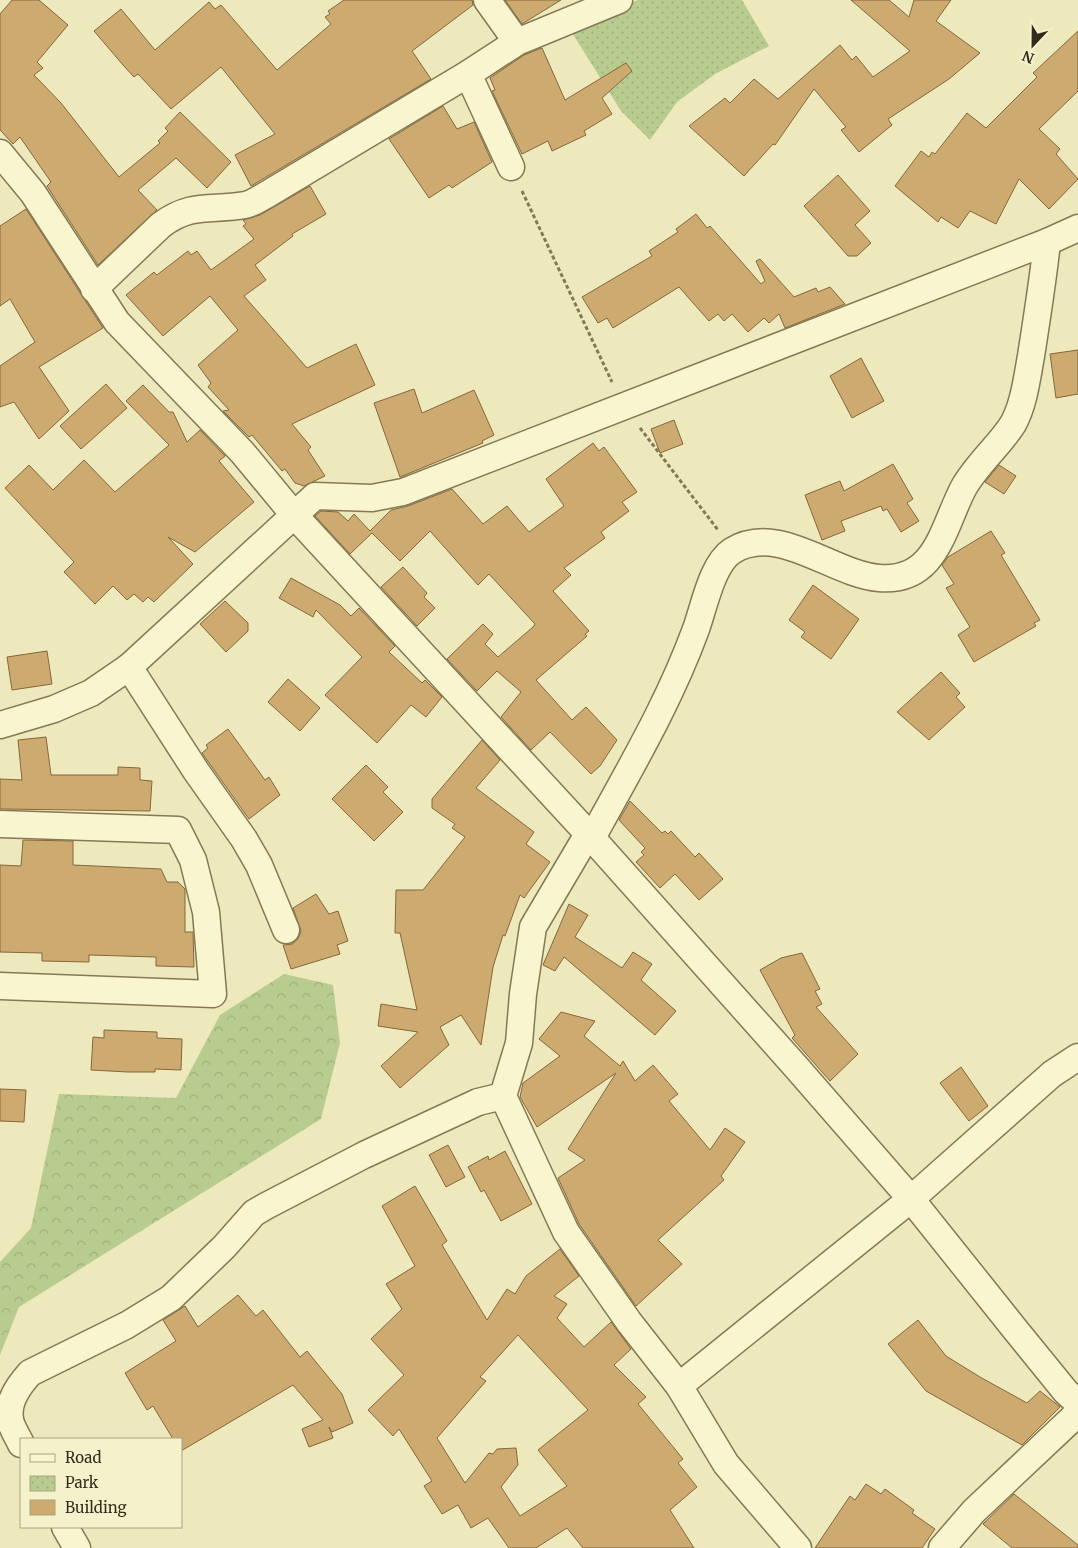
<svg xmlns="http://www.w3.org/2000/svg" width="1078" height="1548" font-family="Merriweather,serif">
  <defs>
    <pattern id="forest-crowns" width="20" height="18" patternUnits="userSpaceOnUse" patternTransform="scale(1.25)"><rect width="20" height="18" fill="#b8cc90"/><path d="M2 6a3 3 0 1 1 6 0M12 15a3 3 0 1 1 6 0" fill="none" stroke="#9faf7c"/></pattern>
    <pattern id="park-dots" width="8" height="8" patternUnits="userSpaceOnUse" patternTransform="scale(1.25)"><rect width="8" height="8" fill="#b8cc90"/><path d="M2 2h.1M6 6h.1" fill="none" stroke="#9faf7c" stroke-width="1.8" stroke-linecap="round"/></pattern>
  </defs>
  <rect width="100%" height="100%" fill="#eee9bc"/>
  <polygon fill="url(#forest-crowns)" points="284,974 333,985 340,1043 321,1119 19,1307 0,1355 0,1262 31,1228 59,1094 176,1098 220,1015"/>
  <polygon fill="url(#park-dots)" points="638,0 742,0 769,46 715,74 677,102 650,140 621,111 569,28"/>
  <g fill="#cdaa70" stroke="#85673b" fill-rule="evenodd">
    <polygon points="12,0 39,0 68,25 37,62 43,68 34,75 61,103 119,177 160,143 158,141 168,131 165,128 180,112 231,162 207,188 176,158 138,190 157,210 98,265 47,186 51,182 20,137 13,144 0,130 0,14"/>
    <polygon points="344,0 472,0 473,5 412,51 431,79 251,186 235,155 275,134 221,67 171,109 138,74 134,77 123,65 94,31 121,9 155,50 209,2 215,9 221,5 277,70 331,24 325,17 330,14 328,11"/>
    <polygon points="505,0 561,0 522,24"/>
    <polygon points="851,0 889,0 909,17 914,0 951,0 936,21 980,53 949,79 888,119 892,125 859,152 841,130 846,127 814,89 775,145 773,144 744,176 689,126 725,98 730,103 754,79 778,99 840,45 852,60 856,56 873,77 910,51"/>
    <polygon points="1078,31 1078,91 1039,129 1060,149 1056,154 1078,179 1049,209 1019,179 996,224 970,211 958,228 941,217 938,222 895,186 921,151 929,157 932,152 935,154 967,113 986,128 1037,77 1033,73"/>
    <polygon points="542,48 565,100 626,63 632,71 602,98 612,114 584,131 586,135 552,151 548,141 522,154 492,91 495,90 490,78 524,55"/>
    <polygon points="443,106 457,129 474,122 492,162 452,188 449,185 429,198 389,139"/>
    <polygon points="838,175 870,211 855,225 871,243 857,256 848,256 804,206"/>
    <polygon points="310,186 326,214 292,234 293,236 255,265 266,280 244,296 307,368 356,344 375,385 292,424 311,447 308,450 325,476 304,486 295,483 285,469 282,471 252,435 249,437 223,411 229,410 208,387 211,383 198,365 238,330 210,296 163,336 126,295 154,272 157,275 188,251 191,255 197,251 211,270 254,239 243,226 246,224 243,220 260,215"/>
    <polygon points="26,209 103,328 39,367 69,411 39,439 14,402 0,407 0,366 35,342 10,299 0,306 0,226"/>
    <polygon points="696,214 707,228 710,226 761,284 765,281 756,261 760,259 794,297 816,288 818,292 830,287 845,304 785,328 779,314 769,323 764,318 748,332 732,314 724,321 718,314 709,321 679,287 613,328 607,318 598,323 582,297 652,256 649,251 678,232 676,229"/>
    <polygon points="1078,350 1078,394 1056,398 1050,354"/>
    <polygon points="861,358 884,401 852,418 830,376"/>
    <polygon points="106,384 127,408 81,449 60,426"/>
    <polygon points="143,385 169,412 173,412 187,442 200,430 225,456 219,461 254,502 195,552 168,537 193,564 154,602 148,597 143,602 134,594 127,600 113,586 95,604 64,572 74,562 5,488 29,465 53,490 84,460 115,492 169,445 126,401"/>
    <polygon points="414,389 422,413 474,390 494,435 482,441 483,443 400,477 374,403"/>
    <polygon points="674,420 683,444 660,453 651,429"/>
    <polygon points="593,443 599,451 604,447 637,492 622,502 629,511 601,532 605,538 564,568 571,575 553,591 589,631 585,634 587,636 536,680 572,720 586,707 617,740 600,766 591,774 550,732 531,750 501,717 521,692 497,671 477,691 447,659 483,624 493,634 485,644 498,657 533,627 535,624 489,574 478,585 430,531 400,561 372,533 350,554 315,516 321,511 338,512 348,521 354,514 370,531 391,510 408,506 452,489 483,524 507,506 529,532 564,506 546,479"/>
    <polygon points="893,464 913,499 907,503 919,521 901,532 887,509 883,511 881,506 841,521 845,531 822,540 805,495 840,481 844,491"/>
    <polygon points="999,465 1016,476 1004,494 985,482"/>
    <polygon points="991,531 1005,553 1001,555 1040,620 1034,623 1036,626 974,662 958,635 970,627 946,588 954,584 942,565 948,557"/>
    <polygon points="403,567 427,593 424,597 435,608 417,626 381,587"/>
    <polygon points="291,578 340,605 351,616 359,608 395,646 389,652 422,683 425,680 442,697 426,717 411,705 377,743 325,695 362,657 316,610 313,617 279,598"/>
    <polygon points="813,585 859,619 831,659 801,637 805,632 789,620"/>
    <polygon points="225,601 248,623 248,631 226,652 200,624"/>
    <polygon points="47,651 52,684 12,690 7,657"/>
    <polygon points="941,672 960,693 956,697 965,707 929,740 897,712"/>
    <polygon points="288,679 320,708 300,731 268,702"/>
    <polygon points="228,729 265,780 269,777 280,795 249,819 202,753 208,748 206,745"/>
    <polygon points="46,737 51,775 118,775 118,767 140,768 140,780 152,781 150,811 0,809 0,779 22,780 18,740"/>
    <polygon points="482,740 500,760 476,788 534,832 526,844 550,862 524,898 520,895 505,936 503,935 493,967 481,1045 461,1015 440,1027 449,1045 400,1088 381,1066 418,1032 378,1026 381,1004 417,1010 400,933 395,933 396,890 423,890 465,837 452,828 455,824 432,808 432,799"/>
    <polygon points="366,765 388,787 383,792 403,812 374,841 332,799"/>
    <polygon points="630,801 662,833 665,831 668,834 671,831 695,857 699,853 723,879 699,900 675,874 660,888 636,862 644,855 641,852 645,848 619,820"/>
    <polygon points="23,840 73,841 73,865 161,869 167,882 178,882 185,889 185,932 193,932 194,967 156,966 156,957 89,955 89,962 42,961 42,953 0,952 0,865 21,866"/>
    <polygon points="316,894 329,914 338,911 348,941 337,945 340,954 291,969 283,945 292,944 298,939 301,931 293,908"/>
    <polygon points="569,904 588,915 575,937 622,968 633,952 652,964 641,980 676,1011 655,1035 564,957 555,971 543,965"/>
    <polygon points="802,953 820,989 815,991 822,1004 816,1007 858,1054 830,1081 792,1038 795,1035 760,970 781,958"/>
    <polygon points="561,1012 595,1021 584,1036 620,1066 623,1061 635,1081 653,1065 678,1094 669,1101 710,1150 725,1128 745,1142 721,1176 724,1180 658,1240 682,1264 636,1306 579,1224 558,1178 585,1160 568,1149 616,1073 537,1127 520,1097 523,1083 560,1056 539,1039"/>
    <polygon points="104,1030 157,1032 157,1038 182,1039 181,1070 155,1069 155,1072 128,1072 91,1070 93,1037 104,1038"/>
    <polygon points="961,1067 988,1106 969,1121 940,1083"/>
    <polygon points="0,1089 26,1090 24,1122 0,1121"/>
    <polygon points="448,1145 465,1177 446,1187 429,1155"/>
    <polygon points="505,1151 532,1204 501,1221 484,1190 481,1192 468,1167 488,1156 489,1160"/>
    <path d="M415 1186 447 1241 442 1245 487 1320 507 1289 515 1294 526 1276 560 1249 579 1276 554 1296 567 1304 557 1318 584 1347 611 1322 631 1349 614 1365 646 1397 638 1404 683 1459 678 1463 697 1487 670 1510 694 1548H583L567 1528 536 1548H509L488 1518 471 1528 458 1505 442 1514 424 1486 432 1481 399 1429 393 1436 368 1410 404 1375 371 1339 402 1309 386 1284 415 1266 382 1206ZM518 1335 588 1410 538 1450 567 1486 520 1516 501 1487 518 1465 516 1448 497 1449 493 1454 489 1453 465 1483 437 1438 486 1381 480 1377Z"/>
    <polygon points="238,1295 256,1316 263,1310 300,1357 307,1351 342,1394 353,1423 332,1432 329,1427 333,1438 309,1447 302,1429 323,1420 293,1385 181,1451 181,1439 173,1439 153,1406 147,1410 125,1373 176,1341 163,1320 185,1306 198,1327"/>
    <polygon points="918,1320 946,1356 980,1377 1027,1403 1040,1391 1060,1407 1022,1445 926,1391 888,1344"/>
    <polygon points="866,1484 881,1494 885,1489 914,1510 912,1513 935,1529 922,1548 815,1548 850,1496 855,1500"/>
    <polygon points="1014,1494 1078,1545 1078,1548 1012,1548 983,1524"/>
  </g>
  <g fill="none" stroke-linecap="round" stroke-linejoin="round">
    <defs>
      <g id="street">
        <polyline points="487,0 517,42"/>
        <polyline points="468,74 511,167"/>
        <polyline points="0,153 33,193 117,322 242,452 295,516 592,838 797,1068 911,1199 1014,1328 1066,1392 1078,1403"/>
        <path d="M94 289 161 225C192 202 211 211 245 205 252 204 260 198 266 195L468 74 517 42 619 0"/>
        <polyline points="129,667 196,771 244,839 259,865 286,930"/>
        <polyline points="0,725 54,709 91,693 129,667 315,496 372,498 403,492 1047,242 1078,228"/>
        <polyline points="0,824 178,830 193,860 206,912 213,994 0,986"/>
        <polyline points="588,834 533,927 523,994 519,1043 503,1096 566,1232 629,1322 679,1386 726,1464 798,1548"/>
        <path d="M592 838C629 770 669 703 696 629 704 607 712 564 732 551 778 522 832 574 879 578 937 583 943 526 964 487 977 464 999 446 1013 424 1024 404 1027 378 1031 356 1037 318 1043 280 1047 242"/>
        <polyline points="679,1386 911,1199 1052,1074 1078,1057"/>
        <path d="M21 1444C18 1437 11 1427 10 1419 7 1402 20 1384 30 1373L127 1325 171 1298 224 1247 254 1213 266 1206 364 1155 478 1102 503 1096"/>
        <polyline points="65,1527 77,1548"/>
        <polyline points="942,1548 974,1511 1078,1413"/>
      </g>
    </defs>
    <use href="#street" stroke="#857955" stroke-width="29"/>
    <g stroke="#857955" stroke-width="3" stroke-dasharray="4 2.5" stroke-linecap="butt">
      <polyline points="522,191 612,382"/>
      <polyline points="640,428 718,530"/>
    </g>
    <use href="#street" stroke="#f9f5ce" stroke-width="26"/>
  </g>
  <rect x="20" y="1438" width="162" height="90" fill="#f5f2cb" stroke="#a8a384"/>
  <rect x="30" y="1454" width="25" height="8" fill="#f9f5ce" stroke="#a8a384"/>
  <text x="65" y="1463" font-size="15" fill="#342c1a">Road</text>
  <rect x="30" y="1476" width="25" height="15" fill="url(#park-dots)" stroke="#a8a384"/>
  <text x="65" y="1488" font-size="15" fill="#342c1a">Park</text>
  <rect x="30" y="1500" width="25" height="15" fill="#cdaa70" stroke="#a8a384"/>
  <text x="65" y="1513" font-size="15" fill="#342c1a">Building</text>
  <g transform="translate(1033 45) rotate(202)" stroke="#f5f2cb" stroke-width="4" paint-order="stroke">
  <path d="M0-4L9 19L0 12L-9 19Z" fill="#342c1a"/>
  <text y="-8" font-size="14" font-weight="bold" text-anchor="middle" fill="#342c1a">N</text>
  </g>
</svg>
